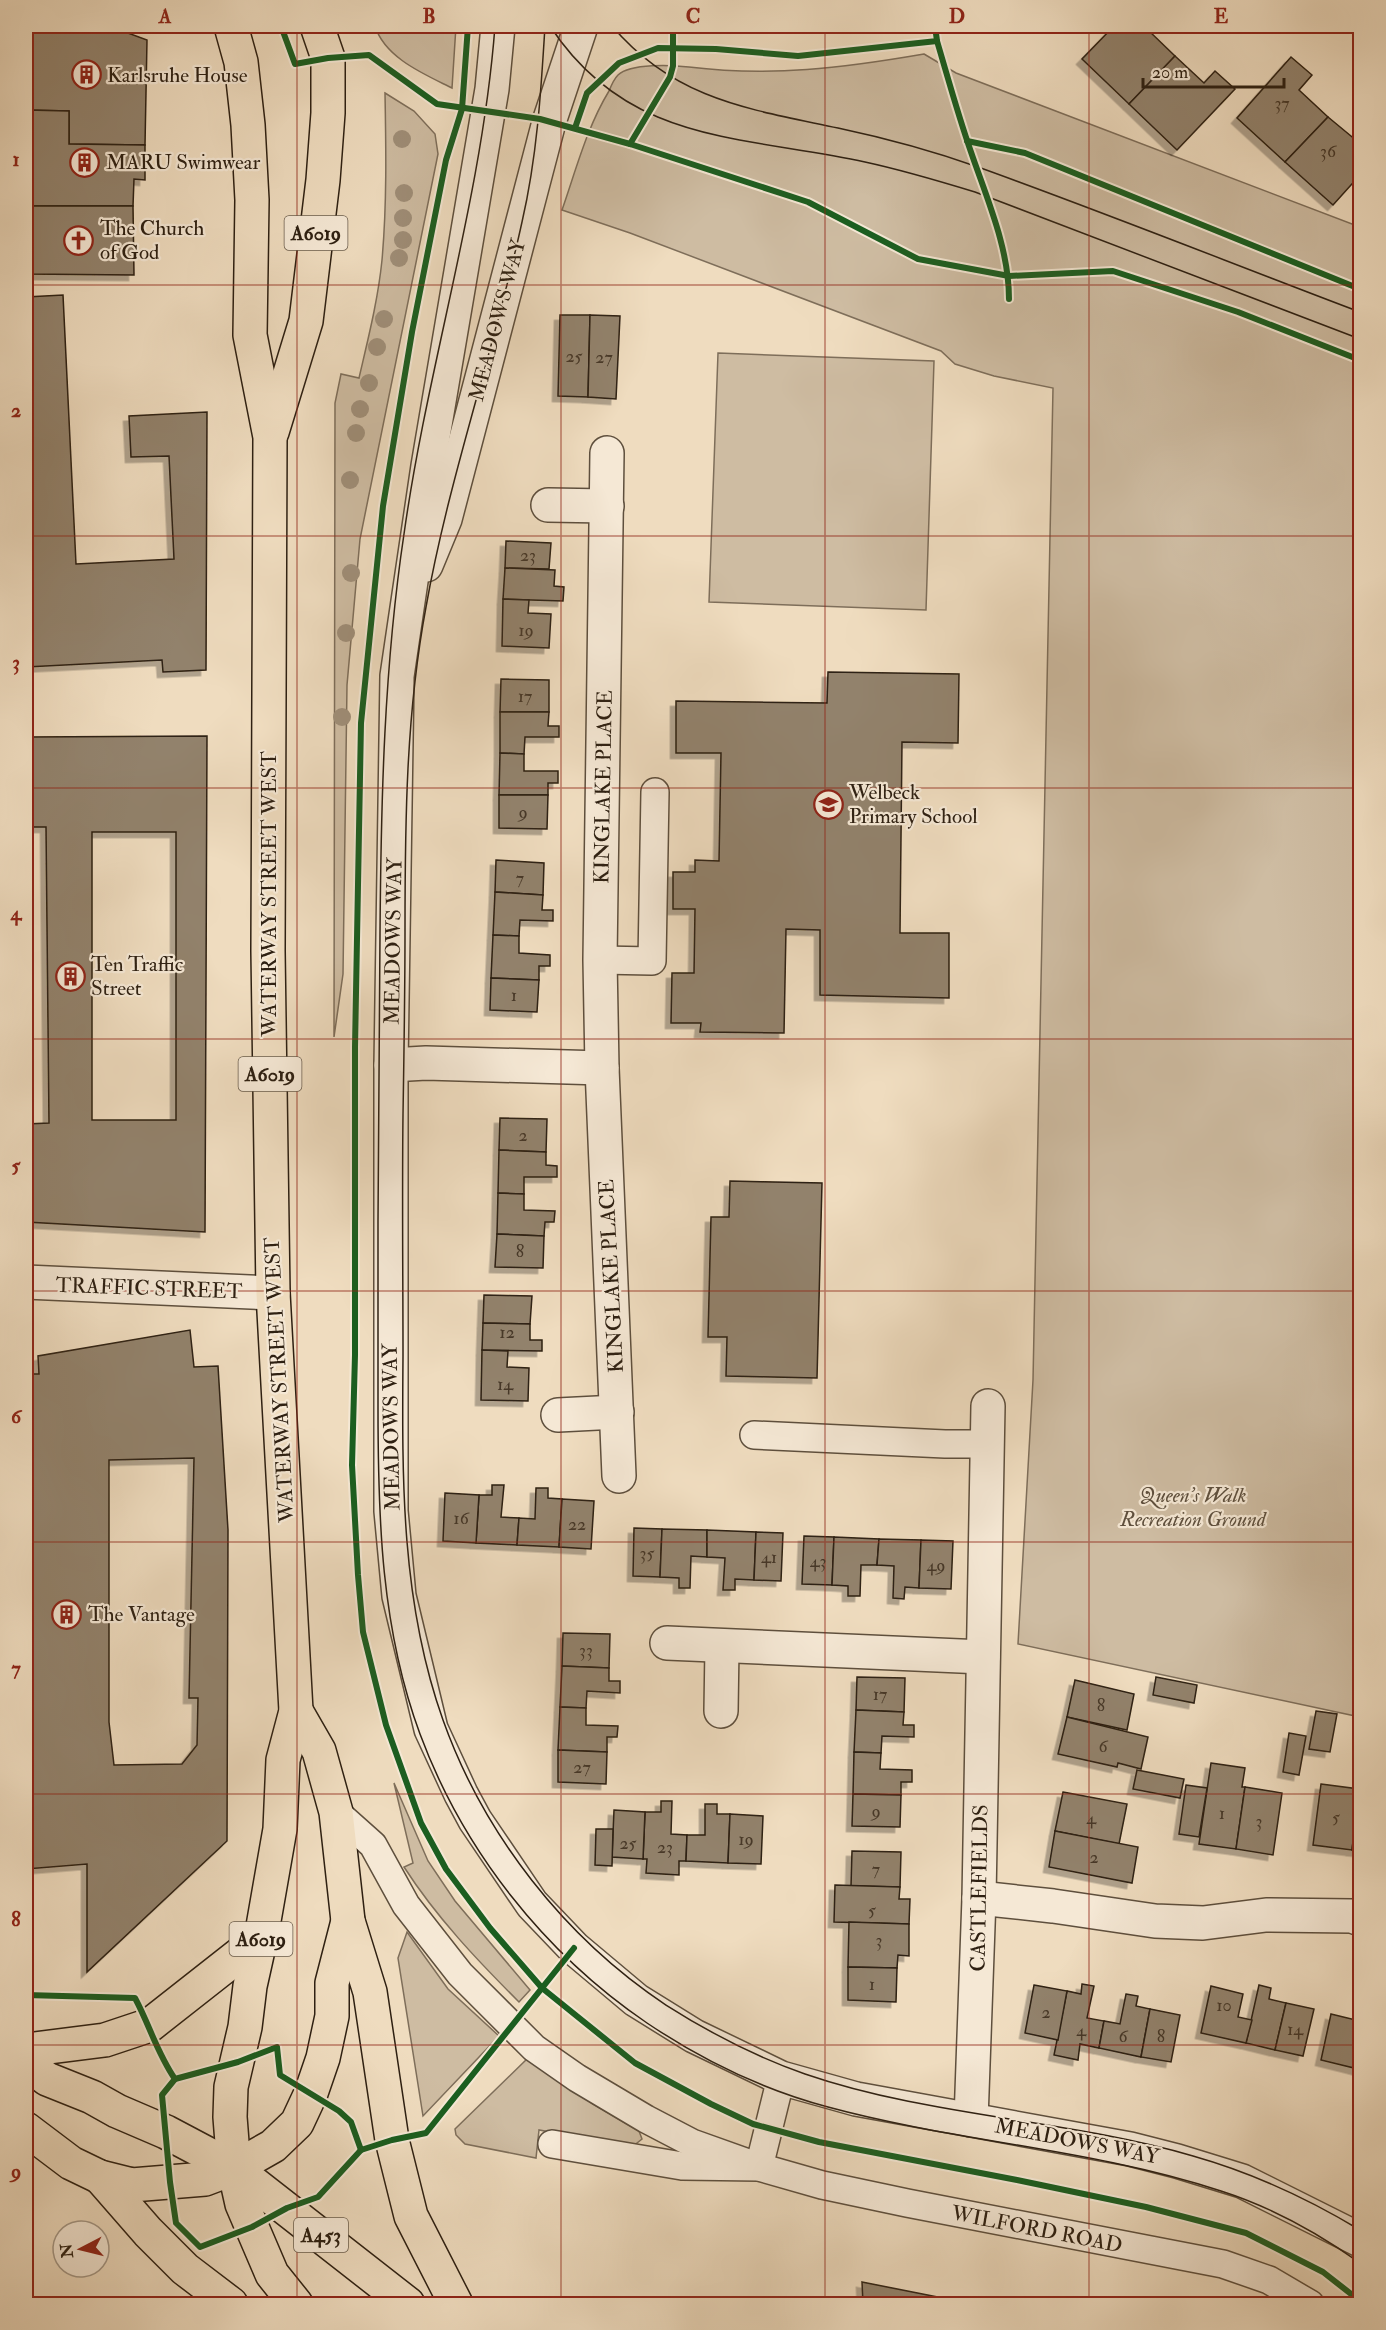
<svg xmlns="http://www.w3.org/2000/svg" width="1386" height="2330" font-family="'IM FELL Double Pica',serif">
  <defs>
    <filter id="shadow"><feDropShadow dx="-5.5" dy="5.5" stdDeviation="0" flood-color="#0004"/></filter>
  </defs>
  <rect width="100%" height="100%" fill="#efdcbf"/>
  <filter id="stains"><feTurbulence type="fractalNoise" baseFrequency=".00333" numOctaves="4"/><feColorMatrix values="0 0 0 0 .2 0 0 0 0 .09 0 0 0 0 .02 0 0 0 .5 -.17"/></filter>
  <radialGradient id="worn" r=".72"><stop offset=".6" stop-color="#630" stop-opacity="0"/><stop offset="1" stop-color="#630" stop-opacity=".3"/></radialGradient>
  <g fill="#cebca2" stroke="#7e6e5a" stroke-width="1.5">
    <path d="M375 26H456L452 88C424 74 385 58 375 26Z"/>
    <path d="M924 54 956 73 1360 227V1717L1018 1644 1033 1380 1053 388 994 376 955 364 941 351 630 233 562 210C576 170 587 127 609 91 611 86 614 79 618 75 631 63 672 65 689 67 771 77 843 68 924 54Z"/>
    <path d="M385 93 414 111 435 134 438 154 360 539 347 685 343 974 334 1037 335 403 341 374 359 378C368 339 378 300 382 260 387 204 386 148 385 93Z"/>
    <polygon points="718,353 934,361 926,610 709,602"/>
    <path d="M394 1783 428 1861 455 1901 530 1990 519 2002C477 1960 437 1918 404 1867L413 1863Z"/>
    <polygon points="407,1932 448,1989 499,2036 423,2116 398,1958"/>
    <polygon points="528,2058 593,2104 639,2131 642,2139 632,2147 539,2130 536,2158 465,2144 456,2135 455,2129"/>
  </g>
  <g fill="#92826c" stroke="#2e2012" stroke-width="1.5" fill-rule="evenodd" filter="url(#shadow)">
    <polygon points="26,26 109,26 147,40 145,145 69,144 69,111 26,110"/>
    <polygon points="1114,26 1150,26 1147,29 1175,56 1129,104 1082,59"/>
    <polygon points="1175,56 1204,83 1215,71 1235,89 1177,150 1129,104"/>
    <polygon points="1291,57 1312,75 1299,90 1328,117 1285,162 1237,118"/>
    <polygon points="26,110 69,111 69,144 145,145 145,180 134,179 133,206 26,206"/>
    <polygon points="1328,117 1357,141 1360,137 1360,175 1333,205 1285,162"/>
    <polygon points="26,206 133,206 134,275 26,274"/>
    <polygon points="63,295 76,564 174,559 169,456 131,457 129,416 207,412 206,670 163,672 162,660 26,667 26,297"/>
    <polygon points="560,315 590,315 588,397 558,396"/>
    <polygon points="590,315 620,316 616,399 588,397"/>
    <polygon points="506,541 551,543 549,569 505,568"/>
    <polygon points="505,568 555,570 554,586 564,587 563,601 503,599"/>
    <polygon points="503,599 529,600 528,613 551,614 549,648 502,646"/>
    <polygon points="828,672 959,674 958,743 902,742 900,933 949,933 949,998 820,995 820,930 786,929 784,1033 700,1032 701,1023 671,1023 672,973 694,973 695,909 673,909 673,872 695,872 695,860 719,861 721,753 676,753 676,701 827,703"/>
    <polygon points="501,679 549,680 549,712 500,712"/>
    <polygon points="500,712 549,712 548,726 559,726 559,737 525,737 524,754 500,753"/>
    <path d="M207 736 205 1232 26 1222V1124L49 1123 46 827H26V737ZM92 832H176V1120H92Z"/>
    <polygon points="500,753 524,754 524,771 558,771 558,783 548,783 548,795 499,795"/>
    <polygon points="499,795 548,795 547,829 499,828"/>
    <polygon points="496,860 544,863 543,895 495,892"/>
    <polygon points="495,892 543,895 542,910 553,910 553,921 520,920 519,936 493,935"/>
    <polygon points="493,935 519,936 519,953 550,955 550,966 539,966 539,980 491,978"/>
    <polygon points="491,978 539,980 537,1012 490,1010"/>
    <polygon points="500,1118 547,1119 546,1152 499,1150"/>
    <polygon points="499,1150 546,1152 546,1165 557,1166 557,1177 524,1177 524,1194 498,1193"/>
    <polygon points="730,1181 822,1183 817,1378 726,1376 727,1337 708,1337 711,1217 729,1217"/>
    <polygon points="498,1193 524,1194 524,1210 555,1211 554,1222 545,1222 544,1236 497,1234"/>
    <polygon points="497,1234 544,1236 543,1268 495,1267"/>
    <polygon points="484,1295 532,1296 530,1324 483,1323"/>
    <polygon points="483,1323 530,1324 530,1340 542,1340 542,1351 482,1350"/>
    <path d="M190 1330 194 1367 218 1366 228 1530 227 1841 87 1972V1864L26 1869V1374H39L38 1356ZM194 1458 189 1698H198L197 1745 182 1764 114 1765 109 1722V1460Z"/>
    <polygon points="482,1350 508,1351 507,1367 529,1368 528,1401 481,1400"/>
    <polygon points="492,1485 504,1485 501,1517 519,1518 517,1545 476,1543 479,1495 492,1495"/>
    <polygon points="536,1488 548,1488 548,1498 562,1499 559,1547 517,1545 519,1518 535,1519"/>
    <polygon points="445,1493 479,1495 476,1543 443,1541"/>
    <polygon points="562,1499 594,1501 591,1549 559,1547"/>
    <polygon points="634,1528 662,1529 660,1577 633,1576"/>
    <polygon points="662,1529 707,1530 707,1557 691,1556 690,1588 679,1588 679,1578 660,1577"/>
    <polygon points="707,1530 756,1532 754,1580 735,1579 735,1590 723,1590 725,1558 707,1557"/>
    <polygon points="756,1532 783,1533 781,1581 754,1580"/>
    <polygon points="804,1536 834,1537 832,1585 802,1584"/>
    <polygon points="834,1537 879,1539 877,1565 861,1565 860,1596 848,1596 848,1586 832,1585"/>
    <polygon points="879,1539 921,1540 919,1588 905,1587 904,1599 893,1598 894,1566 877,1565"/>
    <polygon points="921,1540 953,1541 951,1589 919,1588"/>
    <polygon points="563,1633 610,1634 609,1668 562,1666"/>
    <polygon points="562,1666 609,1668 609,1681 620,1681 620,1693 587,1691 586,1708 560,1707"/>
    <polygon points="857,1677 905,1678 904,1712 856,1710"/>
    <polygon points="1156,1677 1197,1685 1194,1703 1153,1695"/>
    <polygon points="1075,1680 1134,1694 1127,1730 1067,1717"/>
    <polygon points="560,1707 586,1708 586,1725 618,1726 617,1737 607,1737 607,1752 558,1750"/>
    <polygon points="856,1710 904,1712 903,1725 914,1725 914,1737 882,1736 881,1753 854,1752"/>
    <polygon points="1316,1711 1337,1714 1330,1752 1309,1749"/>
    <polygon points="1067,1717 1148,1737 1141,1769 1118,1763 1117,1767 1058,1754"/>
    <polygon points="1289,1733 1306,1736 1299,1775 1283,1772"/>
    <polygon points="558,1750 607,1752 606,1784 558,1782"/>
    <polygon points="854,1752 881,1753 880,1769 912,1770 912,1782 901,1782 901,1795 853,1794"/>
    <polygon points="1211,1763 1245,1768 1242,1787 1245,1787 1236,1849 1199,1844"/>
    <polygon points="1137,1770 1184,1779 1180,1798 1133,1789"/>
    <polygon points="1321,1784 1359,1789 1352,1850 1313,1845"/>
    <polygon points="1186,1785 1207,1788 1199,1837 1179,1834"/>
    <polygon points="1245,1787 1282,1793 1273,1855 1236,1849"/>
    <polygon points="1359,1789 1360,1789 1360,1851 1352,1850"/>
    <polygon points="1063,1792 1127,1804 1119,1844 1055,1831"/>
    <polygon points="853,1794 901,1795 900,1827 852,1826"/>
    <polygon points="661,1801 672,1801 671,1834 687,1835 686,1861 679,1861 679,1875 646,1873 647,1859 643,1859 645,1812 661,1812"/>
    <polygon points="705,1804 717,1804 717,1814 730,1814 728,1863 686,1861 687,1835 705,1835"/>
    <polygon points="614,1810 645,1812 643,1859 612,1857"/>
    <polygon points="730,1814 763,1816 761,1864 728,1863"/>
    <polygon points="596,1829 613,1829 612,1866 595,1865"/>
    <polygon points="1055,1831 1138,1847 1132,1883 1049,1867"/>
    <polygon points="852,1851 901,1852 900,1887 851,1886"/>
    <polygon points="835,1885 900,1887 899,1899 910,1899 909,1924 834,1922"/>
    <polygon points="849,1922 909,1924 909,1956 898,1955 897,1968 848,1967"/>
    <polygon points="848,1967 897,1968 896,2002 848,2000"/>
    <polygon points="1082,1984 1094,1986 1087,2018 1104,2021 1099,2048 1080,2044 1078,2060 1054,2055 1067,1991 1081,1994"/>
    <polygon points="1034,1985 1067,1991 1058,2040 1025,2033"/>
    <polygon points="1259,1985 1271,1988 1269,1999 1286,2003 1275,2050 1246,2043"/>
    <polygon points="1211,1986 1243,1994 1238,2017 1252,2020 1246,2043 1201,2033"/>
    <polygon points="1126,1994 1138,1996 1136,2006 1150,2009 1141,2057 1099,2048 1104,2021 1120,2024"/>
    <polygon points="1286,2003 1314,2009 1303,2056 1275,2050"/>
    <polygon points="1150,2009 1180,2015 1171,2062 1141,2057"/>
    <polygon points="1331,2014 1360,2021 1360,2039 1354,2068 1321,2060"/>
    <polygon points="1360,2039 1360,2070 1354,2068"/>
    <polygon points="862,2282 973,2304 863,2304"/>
  </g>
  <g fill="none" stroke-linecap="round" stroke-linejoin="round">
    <defs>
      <g id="service">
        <polyline points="600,960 652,961 655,792"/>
        <polyline points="754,1435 945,1444 988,1444"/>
        <polyline points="336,1812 373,1845 406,1905 460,1974 534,2048 577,2078 646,2119 692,2143 759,2167 781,2078"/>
        <polyline points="552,2144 682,2166 759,2167 822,2185 907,2203 1223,2264 1269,2280 1310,2304"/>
      </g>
      <g id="minor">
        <polyline points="607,453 600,960 602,1068 619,1476"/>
        <polyline points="548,505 607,506"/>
        <polyline points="391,1065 426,1063 602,1068"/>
        <polyline points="26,1282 273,1293"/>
        <polyline points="558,1415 617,1412"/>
        <polyline points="667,1643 983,1657"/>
        <polyline points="721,1711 722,1647"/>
        <polyline points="979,1898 1053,1906 1155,1921 1203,1923 1266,1915 1352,1916 1360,1919"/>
        <polyline points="971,2120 979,1898 988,1406"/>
      </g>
      <g id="tertiary">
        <polyline points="498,26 492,89 428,466 397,676 391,1065 391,1511 399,1596 431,1729 461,1794 475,1820 532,1904 574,1948 636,2000 694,2036 781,2078 856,2099 1130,2149 1177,2161 1242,2181 1360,2240"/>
        <polyline points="426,565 445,519 549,122 581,26"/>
      </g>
      <g id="primary">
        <polyline points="231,26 241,62 248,125 252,200 250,335 270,437 268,951 273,1293 296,1711 283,1760 280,1829 262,1932 250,1986 245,2027 231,2087 230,2117 234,2168 242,2204 272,2274 296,2304"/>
        <polyline points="272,432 306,321 323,180 328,113 328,58 317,26"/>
        <polyline points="296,1711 319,1751 336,1812 348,1921 370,1992 392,2140 411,2216 456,2304"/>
        <polyline points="26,2050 105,2040 150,2025 253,1944 262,1932"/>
        <polyline points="26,2063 47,2079 92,2097 117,2111 166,2132 234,2168 408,2304"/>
        <polyline points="26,2129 71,2163 100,2177 132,2185 205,2179 234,2168 273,2146 297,2123 311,2093 323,2058 332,2016 332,1983 348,1921"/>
        <polyline points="100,2177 148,2232 185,2269 231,2304"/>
      </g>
    </defs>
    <use href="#service" stroke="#5e4f3d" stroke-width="30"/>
    <use href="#minor" stroke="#5e4f3d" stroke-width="36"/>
    <use href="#tertiary" stroke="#5e4f3d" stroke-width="36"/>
    <use href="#primary" stroke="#2e2012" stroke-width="36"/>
    <use href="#service" stroke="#f5e8d5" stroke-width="27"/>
    <use href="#minor" stroke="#f5e8d5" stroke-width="33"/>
    <use href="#tertiary" stroke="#f5e8d5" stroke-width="33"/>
    <use href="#primary" stroke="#efdcbf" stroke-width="33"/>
    <g stroke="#2e2012" stroke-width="1.5">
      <path d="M495 26C482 198 428 363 404 534 384 667 381 800 380 934 379 1030 378 1126 378 1222 378 1284 378 1346 378 1408 378 1518 381 1629 420 1734 463 1850 544 1953 647 2023 702 2060 764 2090 828 2107 957 2142 1093 2149 1221 2191 1271 2207 1318 2233 1360 2263"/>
      <path d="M545 26C541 92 537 157 522 222 494 351 449 477 426 607 406 714 405 822 405 931 405 993 404 1054 403 1115 402 1196 403 1276 403 1356 402 1480 401 1602 443 1720 484 1835 565 1938 666 2005 710 2033 756 2057 805 2074 930 2117 1066 2119 1193 2156 1253 2173 1307 2198 1360 2230"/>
      <path d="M550 26C628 145 741 135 865 162 902 170 939 181 975 192L1360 339"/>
      <path d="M612 26C675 100 749 109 838 128 885 138 933 151 978 167 1106 213 1233 264 1360 312"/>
    </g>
    <defs>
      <g id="cycleway">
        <polyline points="281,26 295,64 328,58 369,55 437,104 540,119 630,144 808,202 918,259 1009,276 1113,271 1238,312 1360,360"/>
        <polyline points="468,26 462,109 446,160 412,332 383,506 361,723 355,1047 355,1355 352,1465 358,1575 363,1632 386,1725 421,1823 446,1869 490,1928 542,1988 635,2063 711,2104 753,2124 819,2142 1017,2180 1146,2207 1246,2233 1323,2272 1360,2301"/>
        <path d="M937 41C948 78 958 115 971 152 987 199 1009 248 1009 299"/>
        <polyline points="575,128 587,93 619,63 658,48 716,49 798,56 937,41 935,26"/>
        <polyline points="967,141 1025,153 1360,289"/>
        <polyline points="630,144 670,77 673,66 673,26"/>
        <path d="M26 1995 135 1998C150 2026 157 2053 175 2079L238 2062 277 2047 280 2075 339 2111 351 2122 361 2150 392 2140 426 2133 574 1948"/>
        <polyline points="175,2079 162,2095 170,2182 176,2223 200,2247 252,2227 287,2208 318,2197 361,2150"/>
      </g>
    </defs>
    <use href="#cycleway" stroke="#f5e8d5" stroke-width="10"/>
    <use href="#cycleway" stroke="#1b5e20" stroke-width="6"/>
  </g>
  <g fill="#9f8e78">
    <circle cx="402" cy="139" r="9"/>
    <circle cx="404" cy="193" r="9"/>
    <circle cx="403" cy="218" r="9"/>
    <circle cx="403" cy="240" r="9"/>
    <circle cx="399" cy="258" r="9"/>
    <circle cx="384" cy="319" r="9"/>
    <circle cx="377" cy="347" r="9"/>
    <circle cx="369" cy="383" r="9"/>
    <circle cx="360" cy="409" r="9"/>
    <circle cx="356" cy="433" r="9"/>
    <circle cx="350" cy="480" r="9"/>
    <circle cx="351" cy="573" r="9"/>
    <circle cx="346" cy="633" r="9"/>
    <circle cx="342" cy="717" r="9"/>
  </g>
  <path fill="none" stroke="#8f2418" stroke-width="1.5" stroke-opacity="0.55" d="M297 26V2304M561 26V2304M825 26V2304M1089 26V2304M26 285H1360M26 536H1360M26 788H1360M26 1039H1360M26 1291H1360M26 1542H1360M26 1794H1360M26 2045H1360"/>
  <defs>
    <symbol id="building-ring" viewBox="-11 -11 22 22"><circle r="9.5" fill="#f5e8d5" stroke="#8f2418" stroke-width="1.5"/><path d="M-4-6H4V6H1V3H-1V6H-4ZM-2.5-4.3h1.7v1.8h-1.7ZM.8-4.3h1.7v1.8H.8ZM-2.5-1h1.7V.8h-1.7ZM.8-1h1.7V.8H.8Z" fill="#8f2418"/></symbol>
    <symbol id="church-ring" viewBox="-11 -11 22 22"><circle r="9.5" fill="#f5e8d5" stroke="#8f2418" stroke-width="1.5"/><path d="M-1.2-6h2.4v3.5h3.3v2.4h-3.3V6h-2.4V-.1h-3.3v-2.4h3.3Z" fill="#8f2418"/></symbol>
    <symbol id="school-ring" viewBox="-11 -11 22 22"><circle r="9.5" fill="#f5e8d5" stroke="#8f2418" stroke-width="1.5"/><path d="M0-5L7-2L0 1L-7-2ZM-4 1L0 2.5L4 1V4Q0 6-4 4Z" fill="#8f2418"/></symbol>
  </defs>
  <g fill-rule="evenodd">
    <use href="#building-ring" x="70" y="58" width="33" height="33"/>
    <use href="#building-ring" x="68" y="146" width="33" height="33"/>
    <use href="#church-ring" x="62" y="224" width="33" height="33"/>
    <use href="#school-ring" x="812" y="788" width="33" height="33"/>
    <use href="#building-ring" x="54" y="960" width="33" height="33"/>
    <use href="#building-ring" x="50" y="1598" width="33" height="33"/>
  </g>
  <g text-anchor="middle" stroke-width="4.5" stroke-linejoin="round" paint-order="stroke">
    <g font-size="18" fill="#473828">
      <text x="1282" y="109">37</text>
      <text x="1328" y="157">36</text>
      <text x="574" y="362">25</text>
      <text x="604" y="363">27</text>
      <text x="528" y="561">23</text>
      <text x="526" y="636">19</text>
      <text x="525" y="702">17</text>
      <text x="523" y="818">9</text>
      <text x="520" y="884">7</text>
      <text x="514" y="1001">1</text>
      <text x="523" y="1141">2</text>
      <text x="520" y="1257">8</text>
      <text x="507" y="1338">12</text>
      <text x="505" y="1390">14</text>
      <text x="461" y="1524">16</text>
      <text x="577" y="1530">22</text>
      <text x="647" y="1559">35</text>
      <text x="769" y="1563">41</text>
      <text x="818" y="1567">43</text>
      <text x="936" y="1571">49</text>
      <text x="586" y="1656">33</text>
      <text x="880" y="1700">17</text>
      <text x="1101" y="1711">8</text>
      <text x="1103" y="1752">6</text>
      <text x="582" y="1773">27</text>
      <text x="876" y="1817">9</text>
      <text x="1222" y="1819">1</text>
      <text x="1336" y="1823">5</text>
      <text x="1091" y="1824">4</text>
      <text x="1259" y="1827">3</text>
      <text x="746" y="1845">19</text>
      <text x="628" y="1849">25</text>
      <text x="665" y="1853">23</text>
      <text x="1094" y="1863">2</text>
      <text x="876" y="1875">7</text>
      <text x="872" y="1916">5</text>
      <text x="879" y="1946">3</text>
      <text x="872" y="1990">1</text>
      <text x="1224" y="2011">10</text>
      <text x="1046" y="2018">2</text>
      <text x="1295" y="2035">14</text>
      <text x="1081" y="2036">4</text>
      <text x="1123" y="2042">6</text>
      <text x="1161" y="2042">8</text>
    </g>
    <g fill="#f5e8d5" stroke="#6a5c4c" stroke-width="1.5">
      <rect x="284.5" y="216" width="63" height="34" rx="4.5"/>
      <rect x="238.5" y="1057" width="63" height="34" rx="4.5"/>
      <rect x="229.5" y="1922" width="63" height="34" rx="4.5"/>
      <rect x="294" y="2218" width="54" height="34" rx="4.5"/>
    </g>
    <g font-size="20" font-weight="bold" fill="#2e2012">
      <text x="316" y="240">A6019</text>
      <text x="270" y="1081">A6019</text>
      <text x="261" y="1946">A6019</text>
      <text x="321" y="2242">A453</text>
    </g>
    <g font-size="21" fill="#2e2012" stroke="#f5e8d5" text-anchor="start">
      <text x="107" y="82">Karlsruhe House</text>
      <text x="106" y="169">MARU Swimwear</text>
      <text x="100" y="235">The Church<tspan x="100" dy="24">of God</tspan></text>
      <text x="849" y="799">Welbeck<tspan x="849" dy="24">Primary School</tspan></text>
      <text x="91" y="971">Ten Traffic<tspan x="91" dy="24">Street</tspan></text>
      <text x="88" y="1621">The Vantage</text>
    </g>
    <g font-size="21" fill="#2e2012" stroke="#f5e8d5">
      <text transform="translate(497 320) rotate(-75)" y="7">MEADOWS WAY</text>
      <text transform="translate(603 787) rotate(-89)" y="7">KINGLAKE PLACE</text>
      <text transform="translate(269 894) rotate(-90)" y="7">WATERWAY STREET WEST</text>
      <text transform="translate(393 941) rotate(-89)" y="7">MEADOWS WAY</text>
      <text transform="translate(611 1276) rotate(-93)" y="7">KINGLAKE PLACE</text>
      <text transform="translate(149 1288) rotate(2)" y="7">TRAFFIC STREET</text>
      <text transform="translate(279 1380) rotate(-93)" y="7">WATERWAY STREET WEST</text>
      <text transform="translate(391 1427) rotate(-91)" y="7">MEADOWS WAY</text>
      <text transform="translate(979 1888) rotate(-89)" y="7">CASTLEFIELDS</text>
      <text transform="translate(1077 2141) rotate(11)" y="7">MEADOWS WAY</text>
      <text transform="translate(1037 2229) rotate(11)" y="7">WILFORD ROAD</text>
    </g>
    <g font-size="21" font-style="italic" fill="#5e4f3d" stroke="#f5e8d5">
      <text x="1193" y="1502">Queen's Walk<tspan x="1193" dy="24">Recreation Ground</tspan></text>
    </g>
  </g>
  <rect width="1386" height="2330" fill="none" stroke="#efdcbf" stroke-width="66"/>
  <g transform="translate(81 2249) rotate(263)"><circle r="28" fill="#f5e8d5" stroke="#a59887" stroke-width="1.5"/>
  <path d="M0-4.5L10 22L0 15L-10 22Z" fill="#8f2418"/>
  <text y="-9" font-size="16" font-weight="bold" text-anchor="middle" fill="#2e2012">N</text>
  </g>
  <path d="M1143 78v9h141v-9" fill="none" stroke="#2e2012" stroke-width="3"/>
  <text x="1152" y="78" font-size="18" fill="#2e2012" stroke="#f5e8d5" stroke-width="4.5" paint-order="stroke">20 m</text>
  <rect x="33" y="33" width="1320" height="2264" fill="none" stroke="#8f2418" stroke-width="2"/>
  <g font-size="20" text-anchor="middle" font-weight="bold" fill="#8f2418">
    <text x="165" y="23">A</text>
    <text x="429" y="23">B</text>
    <text x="693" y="23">C</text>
    <text x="957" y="23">D</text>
    <text x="1221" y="23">E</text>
    <text x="16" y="166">1</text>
    <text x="16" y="417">2</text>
    <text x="16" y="669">3</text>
    <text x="16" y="920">4</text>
    <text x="16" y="1172">5</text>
    <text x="16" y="1423">6</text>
    <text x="16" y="1675">7</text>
    <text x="16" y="1926">8</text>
    <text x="16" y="2178">9</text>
  </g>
  <rect width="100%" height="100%" filter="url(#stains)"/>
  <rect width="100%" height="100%" fill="url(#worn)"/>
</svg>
